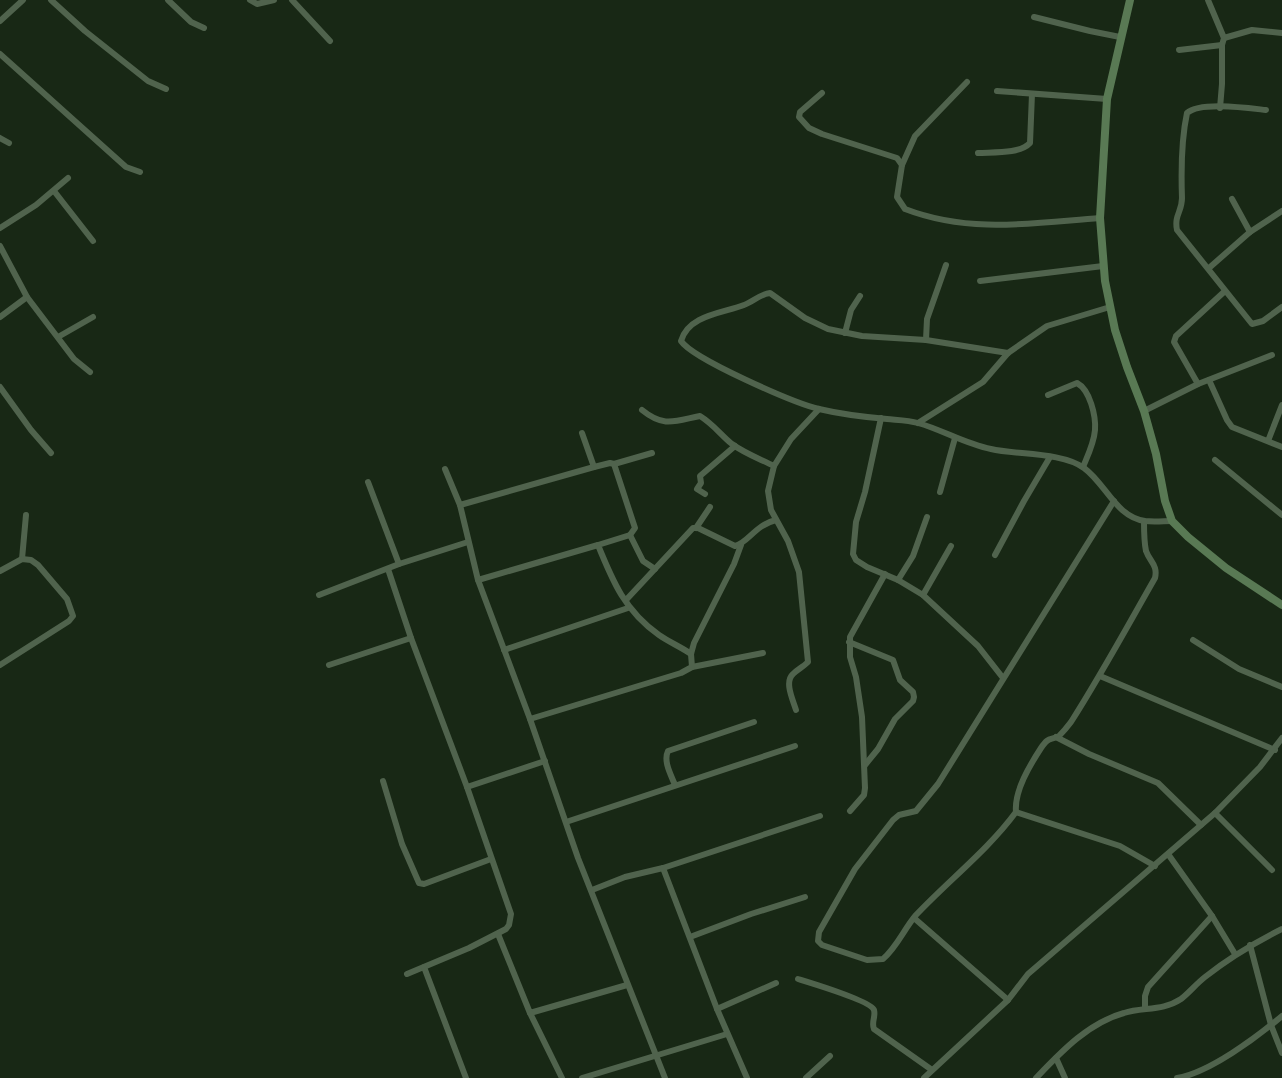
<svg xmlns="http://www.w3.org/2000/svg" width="1282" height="1078" font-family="Rubik,sans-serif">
  <rect width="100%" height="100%" fill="#182815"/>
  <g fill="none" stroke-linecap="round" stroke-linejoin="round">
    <g stroke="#50634d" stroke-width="6">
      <polyline points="51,0 85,31 148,81 166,89"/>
      <polyline points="168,0 191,22 204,28"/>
      <polyline points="250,0 257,4 274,0"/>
      <polyline points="292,0 330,41"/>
      <polyline points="1208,0 1224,38 1222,45 1222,84 1220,108"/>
      <polyline points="1034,17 1090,31 1120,37"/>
      <polyline points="0,21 23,0"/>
      <polyline points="1224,38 1252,30 1282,33"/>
      <polyline points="1179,50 1222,45"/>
      <polyline points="0,54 126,167 140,172"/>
      <polyline points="997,91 1107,99"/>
      <path d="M822 93 800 112 799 117 809 128 822 134 897 158 902 165 897 197 905 209C970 234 1033 223 1100 218"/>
      <path d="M1266 110C1248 108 1200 101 1187 113 1181 141 1181 170 1182 198 1182 212 1174 215 1177 230L1252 324 1263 321 1282 307"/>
      <polyline points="0,138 9,143"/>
      <path d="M978 153C993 152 1020 154 1030 143L1032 94"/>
      <polyline points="902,165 915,136 967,82"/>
      <polyline points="54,191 93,241"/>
      <polyline points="1232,199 1250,232"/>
      <polyline points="0,228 36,205 68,178"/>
      <polyline points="0,246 27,297 74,359 90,372"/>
      <polyline points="1209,268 1250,232 1282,211"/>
      <polyline points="980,281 1103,266"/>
      <polyline points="0,317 27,297"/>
      <polyline points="845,333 851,310 860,296"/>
      <polyline points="58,337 93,317"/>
      <polyline points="926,340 927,319 946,265"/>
      <path d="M1008 353 926 340 862 336 828 329 805 318 770 293C760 294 753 302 744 305 723 313 688 315 681 341 693 359 794 403 819 409 840 414 864 417 887 419 897 420 908 420 918 423 943 430 965 444 991 449 1017 455 1062 452 1084 468 1106 484 1116 517 1145 521 1154 522 1164 521 1172 521"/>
      <polyline points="1209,380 1227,420 1232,427 1282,447"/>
      <polyline points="1198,384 1174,342 1176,336 1225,291"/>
      <polyline points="0,387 31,430 51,453"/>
      <path d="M1048 395 1077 383C1090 390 1096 416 1095 430 1094 443 1088 455 1083 467"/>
      <path d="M642 410C664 428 675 421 700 416 713 424 721 435 732 444 744 453 760 459 774 466"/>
      <polyline points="1144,411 1198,384 1272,355"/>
      <polyline points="881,418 865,492 856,522 853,554 856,560 867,567 898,580 923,595 978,646 1003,678"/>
      <polyline points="918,423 983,382 1008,353 1047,326 1110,307"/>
      <polyline points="582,433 594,467"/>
      <polyline points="1268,441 1282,405"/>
      <polyline points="1215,460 1282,515"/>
      <polyline points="614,464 652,453"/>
      <polyline points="445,469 460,505"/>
      <polyline points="368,482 399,564"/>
      <polyline points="940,492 955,438"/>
      <polyline points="705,494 697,489 701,483 700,476 735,446"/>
      <path d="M1114 501 938 784 916 811 899 815 893 820 855 869 819 932 818 941 822 945 867 960 883 959C897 947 904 929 916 915 949 880 988 850 1016 812 1014 791 1030 765 1041 748 1049 736 1050 741 1059 736 1063 732 1068 726 1071 722 1101 675 1127 627 1155 578 1158 565 1150 562 1146 551 1144 542 1144 531 1144 521"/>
      <polyline points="696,528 710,507"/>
      <polyline points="630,535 643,561 655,569"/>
      <polyline points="995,555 1024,501 1050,457"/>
      <polyline points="22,559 26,515"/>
      <polyline points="388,569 411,638 467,787 511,914 509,925 506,929 469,948 407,974"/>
      <polyline points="0,571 22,559 31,560 38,565 67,599 73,616 69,621 0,665"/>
      <polyline points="478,580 598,545"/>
      <polyline points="898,580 913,556 927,517"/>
      <polyline points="319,595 399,564 468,542"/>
      <polyline points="923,595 951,546"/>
      <path d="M626 600 693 528H698L735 546C748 543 755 525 776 520"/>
      <polyline points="1193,640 1239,669 1282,687"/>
      <polyline points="849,642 893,660 900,680 913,692 914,697 913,701 895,719 878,749 865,765"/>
      <polyline points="504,650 628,608"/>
      <polyline points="329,665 411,638"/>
      <polyline points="692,667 763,653"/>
      <polyline points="1100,676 1275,750"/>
      <path d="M796 710C793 700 784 682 793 674 798 669 803 667 808 662L799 572 788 541 771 510 768 491 774 466 791 439 819 409"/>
      <polyline points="530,719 681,673 692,667 691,654 694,643 734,564 741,545"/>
      <polyline points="1056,737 1089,754 1158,783 1201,825"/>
      <polyline points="383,781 402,844 419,883 424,884 491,859"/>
      <path d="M675 785C671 775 663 761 668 751L754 722"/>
      <polyline points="467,787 545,761"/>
      <polyline points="850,811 864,795 865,788 862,717 856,677 850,657 850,637 885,574"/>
      <polyline points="1016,812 1120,846 1155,866"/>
      <polyline points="1215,813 1272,870"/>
      <polyline points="566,822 795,746"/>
      <polyline points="1168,854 1212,916 1235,954"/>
      <polyline points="663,868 717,1009 747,1078"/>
      <polyline points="592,890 625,877 663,868 820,816"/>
      <polyline points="914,918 1008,1000"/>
      <polyline points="498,934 530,1013 627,985"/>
      <polyline points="690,937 751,914 805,897"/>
      <polyline points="1250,945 1271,1025 1282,1053"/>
      <polyline points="424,967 466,1078"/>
      <path d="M798 979C811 983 871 1001 874 1010 876 1017 871 1022 874 1029L932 1070"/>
      <polyline points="717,1009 776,983"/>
      <polyline points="1145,1009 1145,996 1148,987 1212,916"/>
      <polyline points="530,1013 562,1078"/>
      <polyline points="1056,1058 1065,1078"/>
      <polyline points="582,1078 727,1034"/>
      <path d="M665 1078 578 858 530 719 478 580 460 505 594 467 610 463 614 464 635 528 630 535 598 545C613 582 625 611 659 635 669 642 681 647 691 654"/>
      <polyline points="806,1078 830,1056"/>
      <polyline points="924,1078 1008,1000 1028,974 1215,813 1260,767 1282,738"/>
      <path d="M1036 1078C1061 1052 1088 1023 1124 1013 1143 1007 1163 1011 1181 999 1189 993 1196 984 1205 977 1229 958 1254 943 1282 929"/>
      <path d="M1177 1078C1209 1073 1257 1037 1282 1016"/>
    </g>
    <polyline stroke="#597954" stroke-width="8" points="1130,0 1107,99 1100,218 1105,281 1115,330 1127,367 1144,411 1156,454 1165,501 1172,521 1188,537 1226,568 1282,605"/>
  </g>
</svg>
